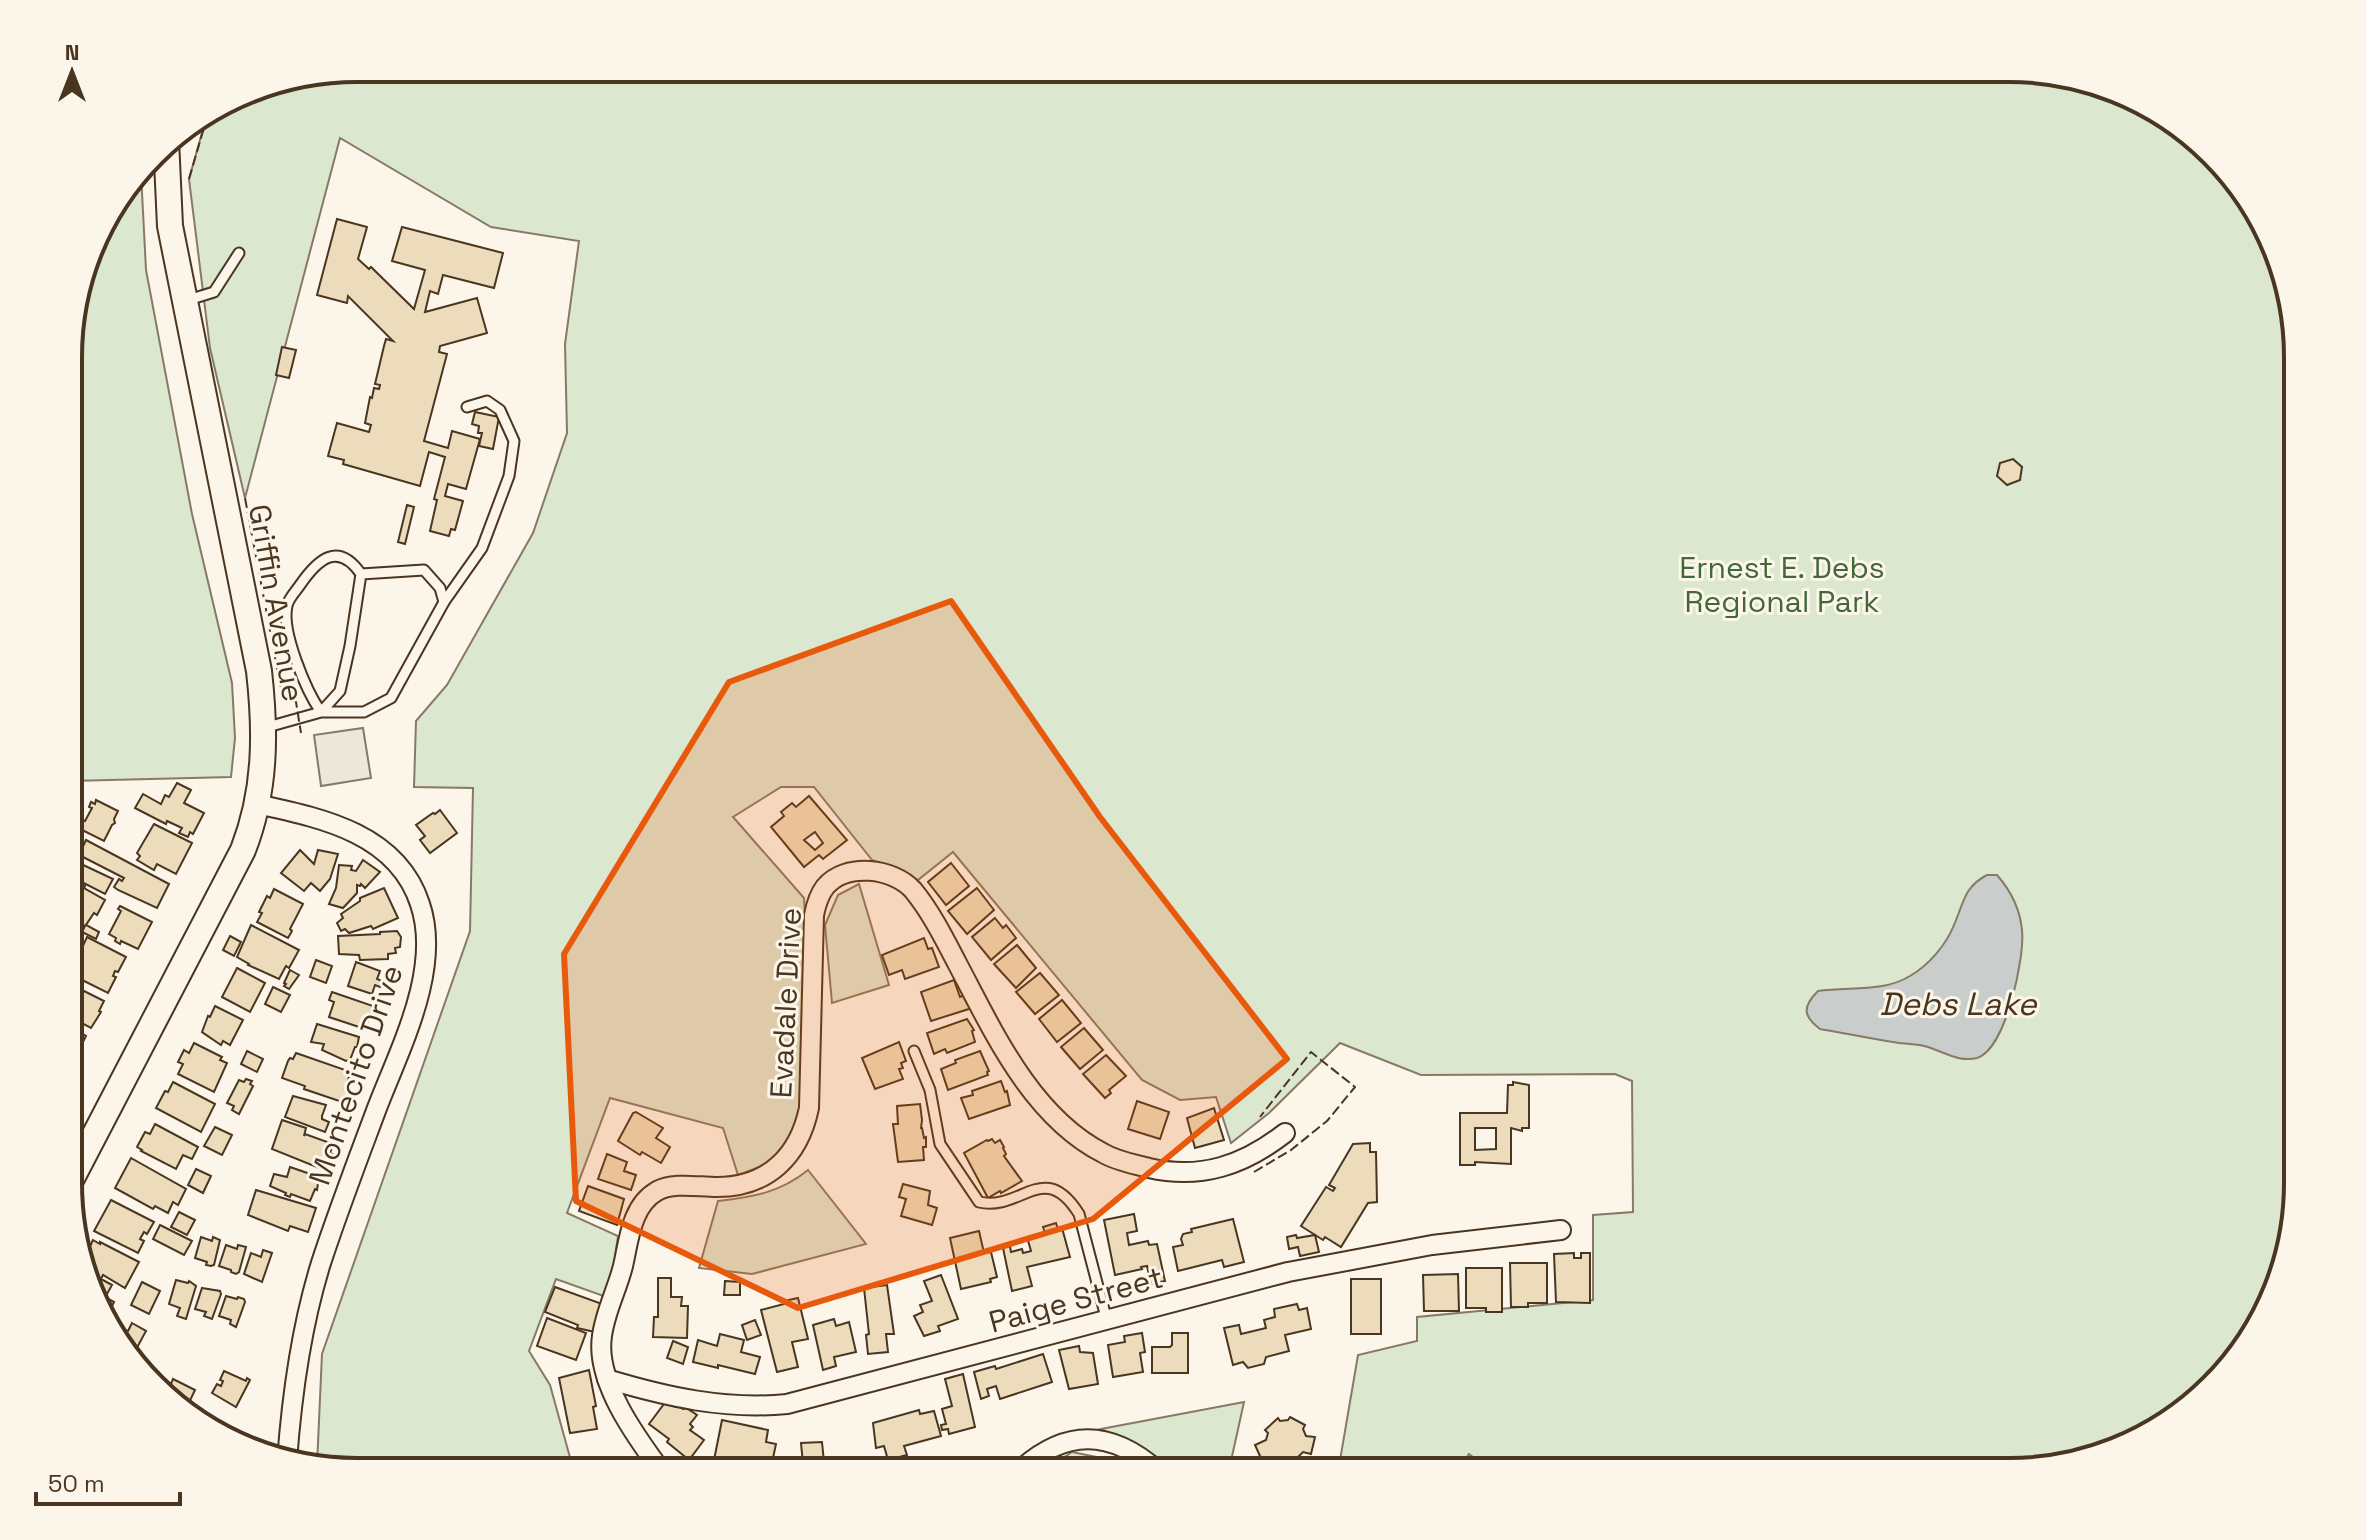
<svg xmlns="http://www.w3.org/2000/svg" width="2366" height="1540" font-family="'Space Grotesk',sans-serif">
  <rect width="100%" height="100%" fill="#fbf6e9"/>
  <g fill="#dce7d0" stroke="#887966" stroke-width="2">
    <polygon points="357,68 2009,68 2101,83 2170,117 2259,213 2297,339 2297,1201 2249,1344 2153,1433 2027,1471 1492,1472 1469,1454 1458,1472 1338,1472 1358,1355 1417,1341 1417,1317 1593,1300 1593,1215 1633,1212 1632,1081 1615,1074 1421,1075 1340,1043 1269,1113 1231,1143 1216,1097 1180,1100 1142,1080 953,852 918,880 872,860 814,787 781,787 733,817 804,898 807,948 804,1076 796,1136 776,1161 738,1175 723,1128 610,1098 567,1213 618,1236 609,1298 556,1279 529,1351 550,1385 574,1472 357,1472 317,1465 322,1354 470,931 473,788 414,787 416,721 447,685 533,533 567,433 565,344 579,241 491,227 340,138 245,498 210,348 189,179 207,115 247,90"/>
    <polygon points="141,173 146,270 192,514 232,683 235,738 231,777 70,781 70,320 98,229"/>
    <polygon points="859,884 889,985 832,1003 825,925 838,895"/>
    <path d="M808 1170 866 1244 752 1274 699 1268 718 1201C752 1197 780 1193 808 1170Z"/>
    <polygon points="1244,1402 1231,1461 1240,1472 1171,1472 1151,1455 1101,1429"/>
    <polygon points="1072,1452 1121,1462 1133,1472 1042,1472"/>
  </g>
  <polygon fill="#ede7d9" stroke="#887966" stroke-width="2" points="363,728 371,778 321,786 314,735"/>
  <path fill="#c9cecd" stroke="#887966" stroke-width="2" d="M1987 875H1997C2011 891 2020 909 2022 930 2025 957 2006 1049 1977 1058 1958 1063 1941 1050 1924 1046 1916 1044 1907 1044 1899 1043 1873 1039 1847 1034 1820 1029 1803 1016 1802 1007 1818 991 1849 986 1882 993 1910 976 1929 965 1946 945 1954 925 1964 902 1964 887 1987 875Z"/>
  <g fill="#ecdcbc" stroke="#4a3520" stroke-width="2" fill-rule="evenodd">
    <polygon points="386,68 418,68 417,81 386,82"/>
    <polygon points="337,219 367,227 358,259 369,269 371,267 414,309 425,270 392,261 402,227 503,253 494,288 443,275 438,294 430,291 425,312 477,298 487,333 440,346 439,352 447,354 424,441 448,448 452,431 480,439 466,489 448,484 445,496 463,501 455,530 451,529 449,536 430,531 437,500 434,499 445,457 429,452 420,486 343,464 344,460 328,456 337,423 369,432 371,425 365,423 370,397 372,398 374,388 379,389 380,385 375,384 384,346 386,339 393,341 348,296 347,303 317,295"/>
    <polygon points="282,347 296,350 289,378 276,375"/>
    <polygon points="475,412 499,417 493,449 479,446 482,433 478,433 479,426 472,424"/>
    <polygon points="2013,459 2022,467 2020,480 2007,485 1997,476 2000,463"/>
    <polygon points="407,505 414,507 405,544 398,542"/>
    <polygon points="177,783 191,790 184,803 204,813 193,834 190,832 188,837 179,833 182,828 167,821 166,824 135,808 143,794 161,804 165,795 169,797"/>
    <path d="M809 796 847 840 823 859 819 855 804 867 771 827 784 816 781 812 792 803 796 807ZM815 832 823 843 815 850 804 840Z"/>
    <polygon points="96,800 118,811 114,819 115,823 112,825 104,841 82,830 83,827 80,825 82,820 85,821 92,808 89,807 91,802 95,804"/>
    <polygon points="440,810 457,833 430,853 420,840 425,836 416,825 433,813 435,814"/>
    <polygon points="154,824 192,843 176,874 157,864 154,870 137,860 140,856 137,853"/>
    <polygon points="86,840 169,884 157,908 118,890 114,887 119,879 122,881 124,878 79,855"/>
    <polygon points="300,850 314,864 318,850 338,854 330,879 320,891 311,883 304,891 281,873"/>
    <polygon points="363,860 380,872 365,888 361,884 360,886 357,885 357,893 343,908 329,904 336,888 339,865 352,866 351,870 356,871"/>
    <polygon points="79,863 113,879 105,894 72,877"/>
    <polygon points="951,863 969,886 946,905 928,882"/>
    <polygon points="74,880 85,886 84,888 105,900 97,915 94,913 86,925 99,932 96,939 82,932 85,926 79,923 76,929 70,926 70,882 73,883"/>
    <polygon points="384,888 398,918 373,929 371,926 349,933 345,929 341,931 337,923 343,918 341,914 360,901 360,898"/>
    <polygon points="977,888 994,910 967,934 948,911"/>
    <polygon points="274,889 303,904 290,929 292,931 288,938 257,922 262,913 259,912 267,896 270,898"/>
    <polygon points="120,906 152,922 138,949 121,941 120,944 115,941 116,938 109,934 121,911 118,909"/>
    <polygon points="995,918 1003,928 1006,925 1016,938 991,960 972,937"/>
    <polygon points="251,925 299,950 289,968 286,966 279,979 248,965 249,964 237,957"/>
    <polygon points="397,931 401,937 400,947 395,948 396,953 388,954 388,959 360,960 359,955 339,954 338,936 380,934 380,932"/>
    <polygon points="230,936 241,942 234,956 223,950"/>
    <polygon points="87,937 126,957 118,972 115,971 113,976 116,977 108,993 74,976 79,965 75,963"/>
    <polygon points="924,938 928,949 932,948 939,967 905,979 902,970 889,975 882,955"/>
    <polygon points="1017,945 1036,968 1016,988 994,964"/>
    <polygon points="316,960 332,966 326,983 310,977"/>
    <polygon points="356,962 380,971 377,979 382,981 380,987 375,985 372,994 348,986"/>
    <polygon points="237,968 265,983 250,1012 222,997"/>
    <polygon points="290,970 299,975 289,989 284,986 286,984 284,983"/>
    <polygon points="1040,973 1059,995 1035,1014 1016,992"/>
    <polygon points="954,980 960,997 967,994 972,1008 931,1021 921,992"/>
    <polygon points="70,984 104,1001 99,1011 101,1012 91,1028 70,1017"/>
    <polygon points="273,987 290,995 281,1012 265,1004"/>
    <polygon points="332,992 373,1006 365,1029 329,1017 334,1002 329,1000"/>
    <polygon points="1062,1000 1081,1023 1057,1042 1039,1019"/>
    <polygon points="215,1006 243,1020 230,1045 223,1041 221,1045 202,1032 208,1016 210,1017"/>
    <polygon points="967,1019 974,1030 972,1031 975,1042 947,1053 945,1049 934,1054 927,1033"/>
    <polygon points="317,1024 359,1037 357,1047 355,1047 350,1060 346,1061 322,1050 324,1044 311,1042"/>
    <polygon points="70,1027 86,1036 77,1054 74,1052 70,1059"/>
    <polygon points="1084,1028 1103,1050 1080,1069 1061,1047"/>
    <polygon points="899,1042 906,1061 901,1063 903,1068 899,1069 903,1079 875,1089 862,1058"/>
    <polygon points="194,1043 222,1057 220,1060 227,1063 214,1092 178,1074 183,1064 178,1062 184,1050 189,1053"/>
    <polygon points="247,1051 263,1059 257,1072 241,1064"/>
    <polygon points="980,1051 989,1071 987,1072 988,1075 948,1090 941,1069 956,1063 955,1060"/>
    <polygon points="296,1053 351,1072 345,1088 351,1090 348,1104 304,1089 305,1086 282,1078 288,1061 290,1058 293,1059"/>
    <polygon points="1106,1055 1126,1076 1109,1090 1111,1093 1105,1098 1083,1074"/>
    <polygon points="246,1079 252,1081 250,1084 253,1086 239,1114 232,1110 234,1106 227,1103 239,1080 244,1082"/>
    <polygon points="1001,1081 1005,1092 1007,1091 1010,1105 969,1119 961,1098 973,1095 972,1091"/>
    <polygon points="173,1082 215,1104 201,1132 156,1108 165,1091 168,1092"/>
    <path d="M1513 1082 1529 1085V1128H1522V1131L1511 1128V1164L1475 1162V1165H1460V1113H1507L1508 1085H1513ZM1475 1128H1496V1149L1475 1150Z"/>
    <polygon points="293,1096 326,1105 322,1116 322,1119 329,1122 325,1132 285,1117"/>
    <polygon points="1137,1101 1169,1112 1160,1139 1128,1129"/>
    <polygon points="920,1104 922,1120 921,1128 922,1128 924,1138 926,1137 926,1147 923,1147 924,1160 898,1162 893,1124 898,1124 897,1106"/>
    <polygon points="1214,1108 1224,1140 1195,1148 1187,1118"/>
    <polygon points="636,1112 663,1128 656,1138 670,1147 661,1163 642,1152 640,1155 618,1141 633,1113"/>
    <polygon points="282,1120 306,1128 304,1136 305,1134 333,1144 330,1153 334,1155 331,1162 328,1160 324,1170 272,1149"/>
    <polygon points="155,1124 198,1147 192,1159 183,1155 176,1169 141,1151 142,1150 137,1147 145,1132 150,1134"/>
    <polygon points="215,1127 232,1135 222,1155 204,1146"/>
    <polygon points="992,1139 995,1143 1000,1140 1004,1147 1003,1148 1006,1154 1004,1156 1022,1181 1001,1193 1000,1191 988,1198 964,1153 987,1140 988,1141"/>
    <polygon points="1370,1143 1370,1152 1376,1152 1377,1202 1368,1203 1341,1247 1325,1237 1323,1240 1301,1226 1326,1187 1333,1191 1335,1188 1329,1185 1353,1144"/>
    <polygon points="607,1154 627,1162 624,1171 636,1175 631,1190 598,1179"/>
    <polygon points="131,1158 186,1189 178,1205 173,1202 168,1213 155,1206 153,1209 115,1188"/>
    <polygon points="290,1167 319,1177 317,1190 315,1189 310,1201 291,1194 290,1197 285,1195 286,1193 270,1186 274,1174 287,1177"/>
    <polygon points="196,1169 211,1176 203,1193 188,1185"/>
    <polygon points="903,1184 930,1191 928,1205 937,1208 932,1225 901,1216 906,1199 899,1197"/>
    <polygon points="588,1186 624,1199 617,1225 579,1211"/>
    <polygon points="256,1190 316,1208 308,1232 290,1226 288,1231 248,1215"/>
    <polygon points="111,1200 154,1222 147,1234 144,1232 140,1239 144,1241 138,1253 94,1231"/>
    <polygon points="179,1212 195,1220 187,1235 171,1227"/>
    <polygon points="1134,1214 1137,1231 1127,1233 1129,1245 1148,1241 1149,1245 1157,1244 1165,1281 1151,1284 1147,1266 1141,1267 1142,1269 1115,1275 1104,1220"/>
    <polygon points="1233,1219 1244,1262 1224,1267 1222,1260 1178,1271 1173,1247 1183,1245 1181,1239 1183,1234 1192,1232 1191,1229"/>
    <polygon points="1056,1223 1058,1229 1062,1228 1070,1257 1027,1267 1032,1286 1012,1291 1003,1248 1010,1246 1011,1252 1022,1249 1023,1253 1031,1251 1027,1237 1045,1233 1043,1227"/>
    <polygon points="160,1225 192,1241 184,1255 153,1239"/>
    <polygon points="979,1231 984,1253 991,1252 997,1277 990,1279 991,1282 961,1289 950,1238"/>
    <polygon points="1296,1235 1297,1238 1315,1235 1319,1252 1300,1256 1298,1247 1289,1249 1287,1237"/>
    <polygon points="201,1237 212,1241 213,1237 220,1240 214,1265 211,1266 206,1265 207,1262 195,1258"/>
    <polygon points="93,1240 100,1244 100,1242 139,1262 125,1288 103,1275 101,1279 112,1285 107,1294 96,1288 99,1282 90,1277 86,1267 89,1263 84,1259"/>
    <polygon points="226,1245 237,1249 238,1245 246,1247 239,1272 236,1274 231,1272 231,1270 219,1266"/>
    <polygon points="263,1250 272,1253 262,1282 244,1274 251,1253 261,1257"/>
    <polygon points="1574,1253 1574,1258 1581,1258 1581,1253 1590,1253 1590,1303 1556,1302 1554,1254"/>
    <polygon points="1510,1263 1547,1263 1547,1303 1528,1303 1528,1307 1511,1307"/>
    <polygon points="1466,1268 1502,1268 1502,1312 1486,1312 1486,1308 1466,1308"/>
    <polygon points="1458,1274 1459,1311 1424,1311 1423,1275"/>
    <polygon points="941,1275 958,1319 938,1326 940,1331 924,1336 914,1316 923,1312 920,1305 932,1301 924,1281"/>
    <polygon points="658,1278 671,1278 671,1297 682,1297 681,1306 688,1306 687,1338 653,1337 654,1317 658,1317"/>
    <rect x="1351" y="1279" width="30" height="55"/>
    <polygon points="176,1280 188,1283 189,1281 196,1286 186,1319 177,1316 180,1308 169,1304"/>
    <polygon points="725,1281 740,1282 740,1295 724,1295"/>
    <polygon points="142,1282 160,1291 149,1314 131,1305"/>
    <polygon points="887,1285 894,1334 886,1334 888,1352 868,1354 866,1335 869,1334 864,1288"/>
    <polygon points="555,1287 605,1305 595,1332 577,1328 578,1325 545,1312"/>
    <polygon points="202,1288 220,1291 221,1294 212,1319 204,1316 206,1312 195,1309"/>
    <polygon points="95,1292 114,1302 105,1321"/>
    <polygon points="226,1296 237,1299 238,1297 244,1299 245,1302 236,1327 230,1324 231,1320 219,1316"/>
    <polygon points="798,1298 808,1339 792,1342 798,1367 777,1372 761,1310 784,1304 784,1301"/>
    <polygon points="1297,1304 1299,1310 1307,1308 1311,1329 1285,1335 1289,1351 1266,1357 1264,1364 1248,1368 1243,1362 1233,1365 1224,1328 1239,1325 1241,1334 1266,1328 1264,1320 1275,1317 1274,1309"/>
    <polygon points="547,1318 586,1333 576,1360 537,1346"/>
    <polygon points="834,1319 836,1326 849,1322 856,1352 834,1357 836,1366 823,1370 813,1325"/>
    <polygon points="755,1320 761,1335 747,1340 742,1325"/>
    <polygon points="132,1323 146,1331 133,1355 119,1341 125,1330 128,1331"/>
    <polygon points="1142,1333 1145,1352 1140,1353 1143,1372 1113,1377 1108,1345 1125,1342 1124,1336"/>
    <polygon points="1172,1333 1188,1333 1188,1373 1152,1373 1152,1347 1170,1347 1172,1345"/>
    <polygon points="720,1334 744,1340 741,1352 760,1357 755,1374 718,1365 718,1368 693,1362 698,1340 717,1346"/>
    <polygon points="673,1341 688,1347 683,1364 667,1358"/>
    <polygon points="1079,1346 1080,1352 1093,1353 1098,1384 1069,1389 1059,1350"/>
    <polygon points="1043,1354 1052,1382 1000,1399 996,1386 987,1389 989,1396 981,1399 974,1372 995,1366 996,1369"/>
    <polygon points="589,1370 596,1406 593,1407 597,1429 570,1433 559,1378"/>
    <polygon points="224,1371 246,1381 247,1378 250,1380 236,1407 212,1393 217,1384 221,1386 223,1381 220,1380"/>
    <polygon points="963,1374 975,1427 949,1434 948,1429 942,1430 941,1425 946,1424 942,1409 952,1406 945,1379"/>
    <polygon points="173,1379 195,1390 185,1411 162,1387 165,1381 171,1384"/>
    <polygon points="667,1400 675,1407 677,1405 683,1409 685,1407 697,1415 690,1424 693,1427 690,1430 704,1440 689,1460 667,1442 669,1439 649,1424"/>
    <polygon points="919,1410 920,1414 934,1411 941,1436 904,1446 907,1455 888,1460 884,1446 876,1448 873,1423"/>
    <polygon points="1290,1417 1305,1425 1303,1429 1306,1436 1315,1437 1311,1454 1303,1452 1297,1458 1298,1470 1273,1472 1265,1467 1255,1445 1266,1440 1268,1433 1265,1430 1278,1418 1280,1421 1288,1420"/>
    <polygon points="722,1420 768,1430 766,1442 776,1444 770,1472 748,1472 729,1468 730,1464 714,1460"/>
    <polygon points="822,1442 824,1462 803,1464 801,1443"/>
    <polygon points="854,1460 855,1465 868,1463 869,1472 811,1472 810,1466"/>
    <polygon points="797,1461 800,1472 780,1472 778,1466"/>
  </g>
  <g fill="none" stroke-linecap="round" stroke-linejoin="round">
    <defs>
      <g id="lane">
        <polyline points="185,301 214,292 239,253"/>
        <polyline points="444,602 482,548 509,476 514,441 500,410 487,401 467,407"/>
        <path d="M264 728 321 712 340 691 350 646 361 574C338 541 318 559 300 585 296 591 288 599 287 606 281 631 306 691 321 712H364L391 698 444 602 440 588 424 570 361 574"/>
        <path d="M914 1051 930 1090 940 1144 979 1202C1021 1212 1044 1158 1079 1214L1107 1321"/>
      </g>
      <g id="street">
        <path d="M257 804C321 818 397 833 420 904 442 969 400 1048 377 1108 358 1159 338 1211 321 1263 301 1327 292 1393 287 1461"/>
        <path d="M607 1379C667 1397 725 1410 787 1404L1288 1272 1432 1245 1561 1230"/>
        <path d="M662 1472C636 1437 595 1381 602 1336 605 1312 617 1290 623 1266 629 1240 631 1206 657 1191 674 1182 697 1187 717 1187 768 1187 799 1156 809 1108L814 915C816 905 819 895 825 887 846 862 893 868 913 890 931 912 944 938 957 963 993 1031 1031 1116 1103 1153 1116 1161 1134 1164 1149 1168 1201 1180 1244 1165 1285 1133"/>
        <path d="M1018 1472C1065 1428 1111 1429 1159 1472"/>
      </g>
      <path id="secondary" d="M70 1182 243 850C266 791 266 733 259 671L170 226 166 140"/>
    </defs>
    <use href="#lane" stroke="#4a3520" stroke-width="13"/>
    <use href="#street" stroke="#4a3520" stroke-width="22"/>
    <use href="#secondary" stroke="#4a3520" stroke-width="28"/>
    <use href="#lane" stroke="#fbf6e9" stroke-width="9"/>
    <use href="#street" stroke="#fbf6e9" stroke-width="18"/>
    <use href="#secondary" stroke="#fbf6e9" stroke-width="24"/>
    <g stroke="#4a3520" stroke-width="2" stroke-dasharray="10 4" stroke-linecap="butt">
      <polyline points="189,179 208,114"/>
      <polyline points="245,498 281,689 296,702 301,733"/>
      <polyline points="1254,1172 1291,1150 1327,1121 1355,1087 1311,1052 1260,1117"/>
    </g>
  </g>
  <path fill="#e8590c" fill-opacity="0.2" stroke="#e8590c" stroke-width="6" stroke-linejoin="round" d="M951 601 1100 817 1287 1059 1093 1219 798 1308 576 1201 564 954 729 682Z"/>
  <g text-anchor="middle" stroke-width="6" stroke-linejoin="round" paint-order="stroke">
    <g font-size="30" fill="#436837" stroke="#fbf6e9">
      <text x="1782" y="578">Ernest E. Debs<tspan x="1782" dy="34">Regional Park</tspan></text>
    </g>
    <g font-size="30" fill="#4a3520" stroke="#fbf6e9">
      <text transform="translate(276 603) rotate(80)" y="10">Griffin Avenue</text>
      <text transform="translate(786 1003) rotate(-87)" y="10">Evadale Drive</text>
      <text transform="translate(356 1075) rotate(-71)" y="10">Montecito Drive</text>
      <text transform="translate(1076 1300) rotate(-15)" y="10">Paige Street</text>
    </g>
    <g font-size="32" font-style="italic" fill="#4a3520" stroke="#fbf6e9">
      <text x="1958" y="1015">Debs Lake</text>
    </g>
  </g>
  <path d="M0 0H2366V1540H0ZM357 82H2009A275 275 0 0 1 2284 357V1183A275 275 0 0 1 2009 1458H357A275 275 0 0 1 82 1183V357A275 275 0 0 1 357 82Z" fill="#fbf6e9" fill-rule="evenodd"/>
  <path fill="none" stroke="#4a3520" stroke-width="4" d="M357 82H2009A275 275 0 0 1 2284 357V1183A275 275 0 0 1 2009 1458H357A275 275 0 0 1 82 1183V357A275 275 0 0 1 357 82Z"/>
  <g transform="translate(72 72)" stroke="#fbf6e9" stroke-width="6" paint-order="stroke">
  <path d="M0-6L14 30L0 20L-14 30Z" fill="#4a3520"/>
  <text y="-12" font-size="22" font-weight="bold" text-anchor="middle" fill="#4a3520">N</text>
  </g>
  <path d="M36 1492v12h144v-12" fill="none" stroke="#4a3520" stroke-width="4"/>
  <text x="48" y="1492" font-size="24" fill="#4a3520" stroke="#fbf6e9" stroke-width="6" paint-order="stroke">50 m</text>
</svg>
